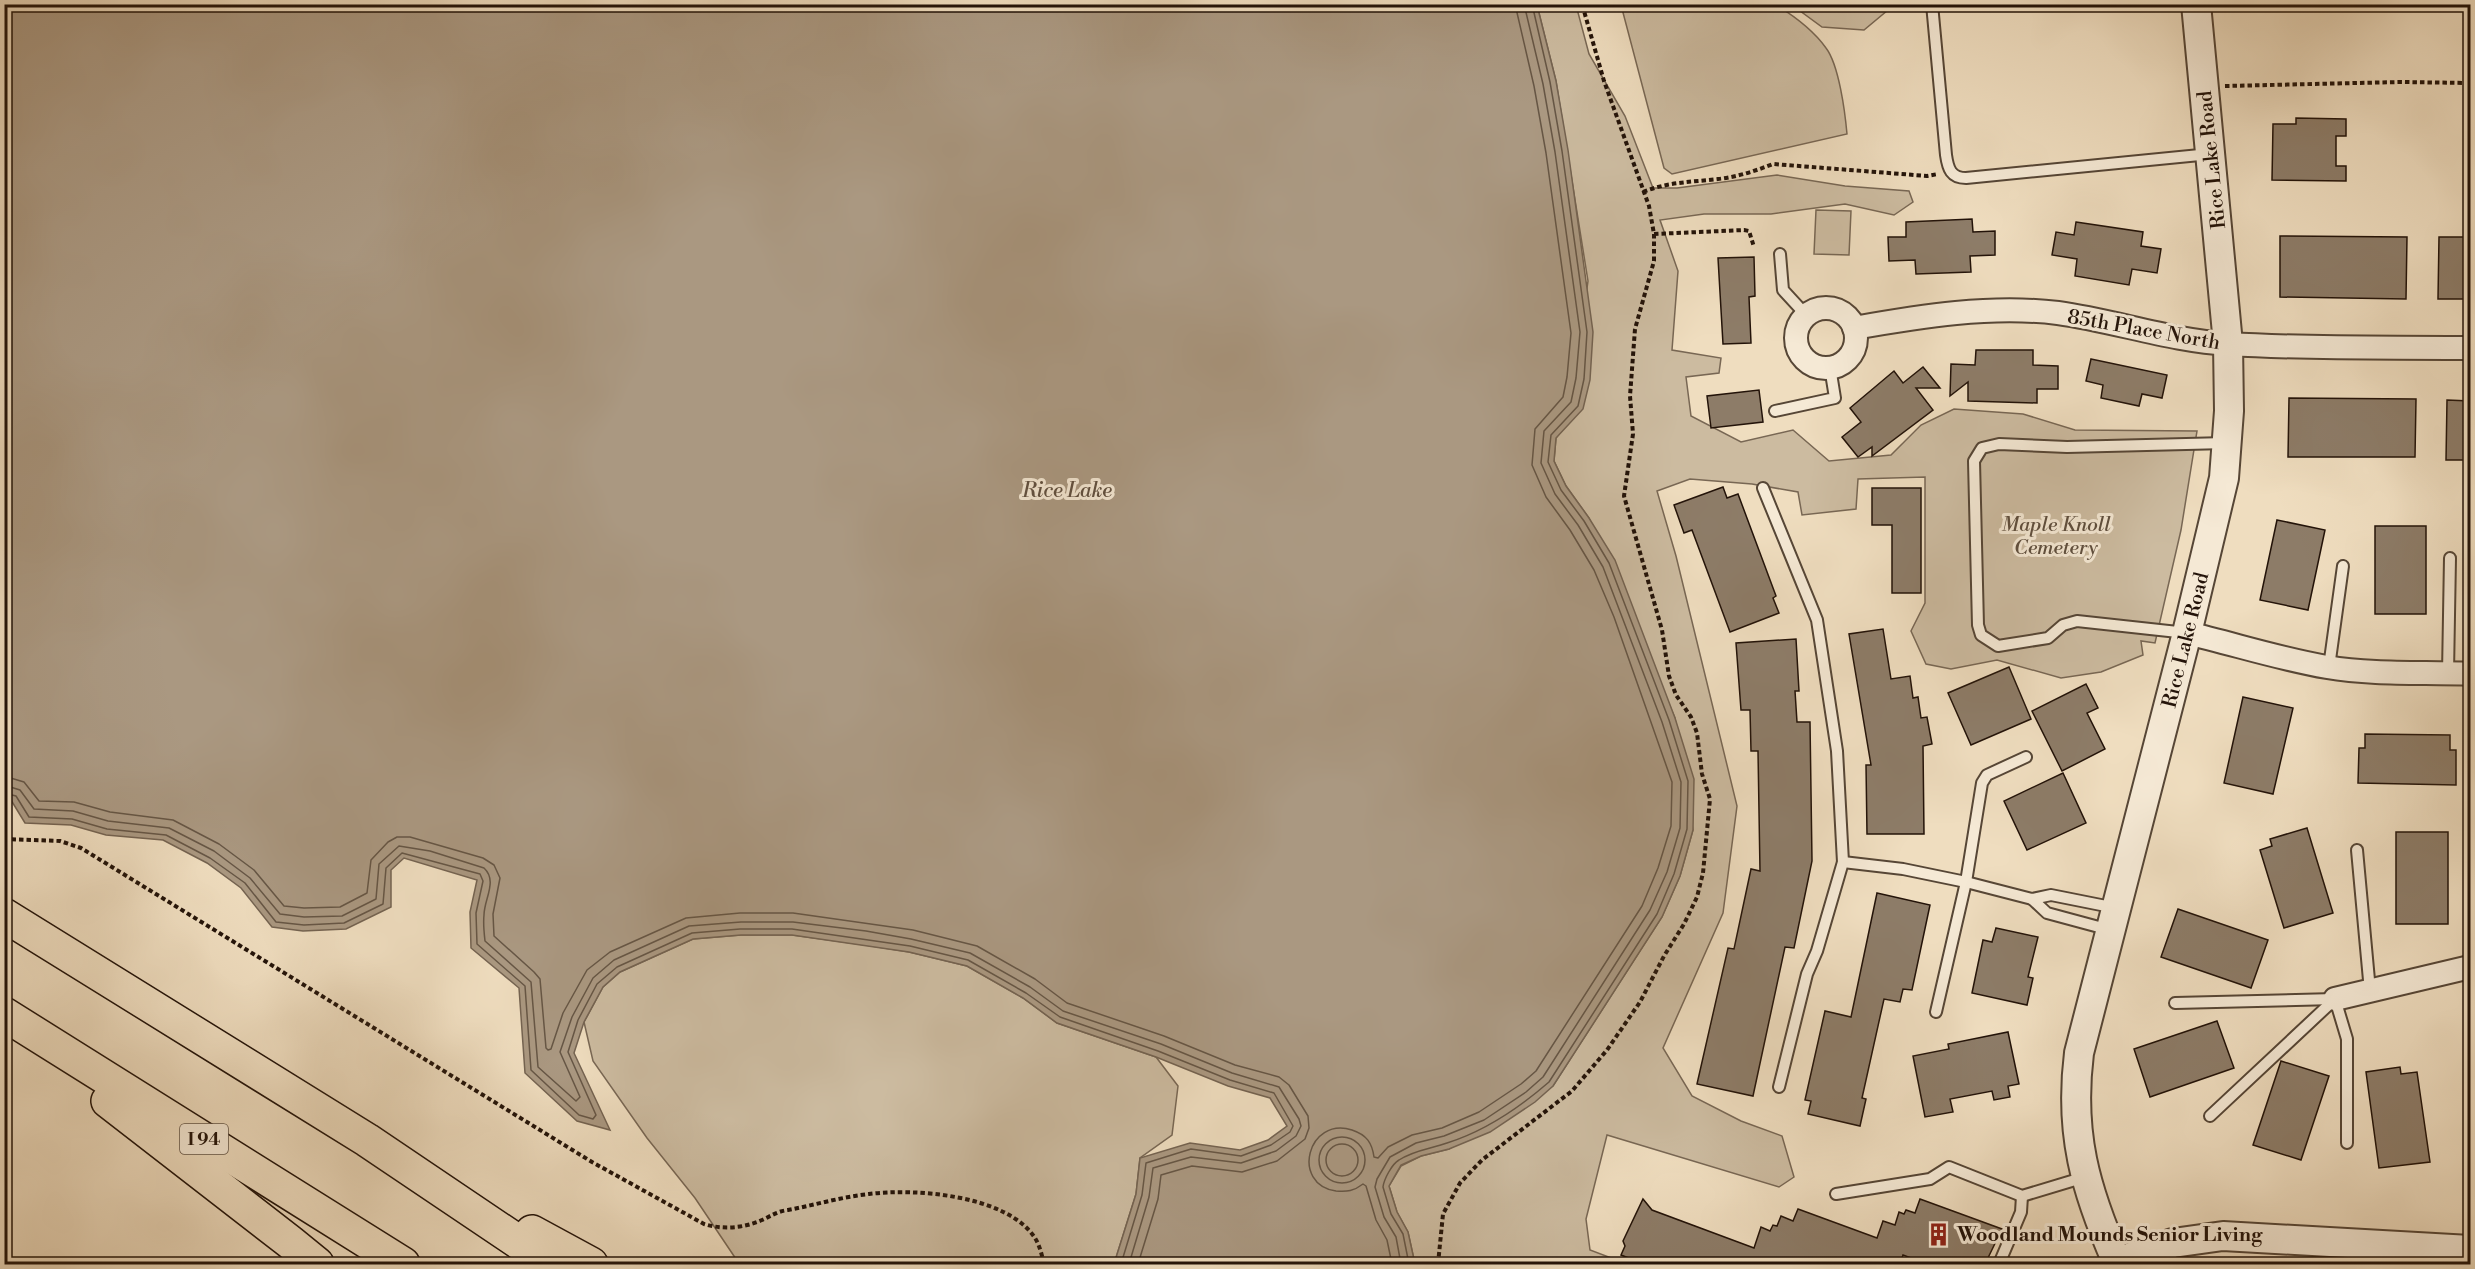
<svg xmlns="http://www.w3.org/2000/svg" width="2475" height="1269" font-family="'Libre Bodoni',serif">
  <rect width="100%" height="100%" fill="#efddbf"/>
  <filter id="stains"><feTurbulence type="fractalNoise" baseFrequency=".00333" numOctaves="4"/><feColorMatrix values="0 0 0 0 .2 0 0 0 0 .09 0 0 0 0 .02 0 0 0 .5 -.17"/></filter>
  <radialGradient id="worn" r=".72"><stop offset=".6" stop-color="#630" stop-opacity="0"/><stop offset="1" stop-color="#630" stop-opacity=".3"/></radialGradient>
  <g fill="#ccbba0" stroke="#786754" stroke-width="1.5">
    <polygon points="1537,5 1576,5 1589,54 1625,116 1653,188 1677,188 1777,175 1845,186 1909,191 1913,202 1894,215 1845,204 1771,214 1704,214 1660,220 1678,271 1672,350 1721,358 1719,373 1686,377 1691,416 1741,442 1793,430 1829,461 1891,455 1921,425 1954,409 2023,414 2075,430 2197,431 2181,530 2155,643 2141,641 2143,655 2101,672 2061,678 1997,660 1951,669 1926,664 1911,631 1925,603 1925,477 1858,479 1856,509 1802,515 1798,492 1752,484 1690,479 1657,491 1676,556 1737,806 1723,913 1663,1048 1692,1096 1741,1121 1782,1136 1794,1177 1779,1187 1607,1135 1586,1219 1590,1250 1627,1264 1415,1264 1408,1232 1397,1212 1389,1186 1401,1166 1421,1156 1449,1149 1553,1086 1662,917 1680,876 1693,830 1675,718 1589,518 1566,486 1554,461 1556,438 1568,423 1588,281 1556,81"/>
    <path d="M1621 5H1776C1794 16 1813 30 1826 48 1839 65 1845 112 1847 134L1672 174 1664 168Z"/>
    <polygon points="1792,5 1894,5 1864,30 1822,27"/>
    <polygon points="1816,210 1851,211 1849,255 1814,254"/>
    <polygon points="741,935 792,935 865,945 909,952 967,966 1023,998 1057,1023 1156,1057 1178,1086 1172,1135 1140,1158 1136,1194 1114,1264 744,1264 738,1262 695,1198 647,1138 593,1061 584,1022 603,987 620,972 693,939"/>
  </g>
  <polygon fill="#aa9881" stroke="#746351" stroke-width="1.5" points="4,5 1537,5 1556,81 1568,150 1593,332 1590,380 1583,409 1556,438 1554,461 1566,486 1589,518 1615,560 1675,718 1694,779 1693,830 1680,876 1662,917 1553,1086 1535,1102 1490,1132 1449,1149 1421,1156 1401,1165 1389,1186 1397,1212 1408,1232 1415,1264 1114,1264 1136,1194 1140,1158 1190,1143 1240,1150 1268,1140 1287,1126 1270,1098 1228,1086 1156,1057 1057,1023 1023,998 967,966 909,952 792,935 741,935 693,939 620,972 603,987 584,1022 574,1053 610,1130 577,1121 525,1073 519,988 471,948 470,912 477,880 404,858 391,870 391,907 346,929 303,931 272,927 241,888 207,863 163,840 106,835 71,825 25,823 11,800 4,798"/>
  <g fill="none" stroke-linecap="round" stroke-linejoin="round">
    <g stroke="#665645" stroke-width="1.5">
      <polyline points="4,776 24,782 39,801 74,802 110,812 173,820 219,844 254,870 284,906 304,908 340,907 367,893 371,860 388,842 397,837 410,837 483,858 494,865 500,878 493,914 494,936 534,972 540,979 546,1048 548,1050 551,1049 563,1013 587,970 610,952 686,918 740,913 793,913 913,930 977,946 1035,979 1067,1003 1164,1036 1235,1065 1279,1077 1289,1085 1308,1116 1309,1128 1305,1139 1277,1161 1242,1172 1192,1166 1161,1175 1158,1199 1138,1264"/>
      <path d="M4 785 20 790 34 809 73 811 108 821 169 828 214 851 250 878 280 914 304 917 342 916 376 899 379 864 399 846 430 851 484 868C498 881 484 899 484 915 483 924 484 932 485 941L531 982 538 1067 576 1101 580 1097 560 1052 572 1017 593 978 614 960 689 926 741 922H793L866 931 911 939 970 953 1030 987 1063 1011 1161 1044 1232 1073 1279 1087 1299 1119 1301 1126 1296 1136 1276 1151 1241 1163 1191 1157 1153 1168 1149 1197 1129 1264"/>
      <polyline points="4,793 16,796 29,817 72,819 107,829 166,835 210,858 245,883 276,922 304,925 344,923 383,904 386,868 402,853 480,874 483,881 476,913 477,944 525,986 531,1070 579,1115 593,1119 596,1115 568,1052 578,1020 597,984 617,967 692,933 740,929 792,929 910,946 968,960 1026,993 1060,1017 1158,1051 1230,1080 1274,1093 1293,1126 1290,1132 1271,1145 1241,1156 1191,1149 1146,1163 1142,1195 1121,1264"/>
      <circle cx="1342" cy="1160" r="23"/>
      <circle cx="1342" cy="1160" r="16"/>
      <path d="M1392 1264 1387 1240 1376 1220 1366 1186 1363 1184C1354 1191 1347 1192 1336 1191 1290 1184 1308 1116 1352 1130 1367 1135 1372 1143 1374 1157L1378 1158 1388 1147 1412 1135 1442 1128 1479 1112 1521 1084 1536 1071 1642 906 1658 868 1671 826 1672 782 1614 617 1594 570 1570 530 1546 497 1532 465 1535 429 1563 397 1567 377 1571 333 1546 153 1534 86 1515 4"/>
      <polyline points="1401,1264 1396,1237 1384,1217 1375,1187 1377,1179 1390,1157 1416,1143 1444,1136 1484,1120 1526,1092 1543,1077 1650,910 1667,872 1680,828 1681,782 1662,722 1603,567 1578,525 1555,494 1541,463 1544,431 1571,402 1576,378 1580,332 1555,152 1543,84 1524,4"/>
      <path d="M1409 1264 1403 1234 1391 1214 1383 1187C1384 1179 1392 1164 1399 1160 1414 1150 1430 1149 1447 1143 1485 1131 1519 1108 1549 1082L1657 914 1674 874 1687 829 1688 781 1669 720 1609 563 1584 521 1561 490 1548 462 1551 435 1578 406 1584 379 1587 332 1562 151 1550 82 1532 4"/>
    </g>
  </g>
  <g fill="#8d7c68" stroke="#231309" stroke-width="1.5">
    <polygon points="2296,118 2346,119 2346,136 2336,136 2336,166 2346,166 2346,181 2272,180 2273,124 2296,124"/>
    <polygon points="1972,219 1973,232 1995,231 1995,255 1970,256 1971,272 1916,274 1915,260 1889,261 1888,237 1906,237 1906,222"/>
    <polygon points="2076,222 2143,232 2141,246 2161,249 2157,273 2132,269 2129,285 2075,276 2077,259 2052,255 2056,232 2074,235"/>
    <polygon points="2280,236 2407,237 2406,299 2280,297"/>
    <polygon points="2439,237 2470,237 2470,299 2438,299"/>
    <polygon points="1754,257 1755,296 1749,297 1751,343 1723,344 1718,258"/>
    <polygon points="1976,350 2033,350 2033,365 2058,366 2058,389 2037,389 2037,403 1968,401 1968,382 1950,396 1951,364 1975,365"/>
    <polygon points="2091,359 2167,375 2162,398 2142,394 2139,406 2101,398 2103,385 2086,381"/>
    <polygon points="1923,367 1940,388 1916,388 1933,410 1872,456 1872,447 1858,457 1842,437 1861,422 1850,408 1894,371 1903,383"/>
    <polygon points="1759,390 1763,422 1711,428 1707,396"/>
    <polygon points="2289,398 2416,399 2415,457 2288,457"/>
    <polygon points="2447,400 2470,401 2470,460 2446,460"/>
    <polygon points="1723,487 1727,498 1738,494 1776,596 1773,598 1779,613 1730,632 1692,530 1684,533 1674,505"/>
    <polygon points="1872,488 1921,488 1921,593 1892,593 1892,525 1872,525"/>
    <polygon points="2277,520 2325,530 2308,610 2260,600"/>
    <rect x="2375" y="526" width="51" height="88"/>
    <polygon points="1883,629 1891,679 1910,676 1913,698 1918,697 1921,718 1927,717 1932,744 1923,746 1924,834 1867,834 1866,765 1871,765 1849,634"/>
    <polygon points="1796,639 1799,691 1795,691 1797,722 1810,722 1812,861 1794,948 1785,947 1753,1096 1697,1084 1728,948 1734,949 1751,869 1760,871 1758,751 1751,751 1750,710 1741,710 1736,643"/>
    <polygon points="2009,667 2031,719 1971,745 1948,693"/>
    <polygon points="2086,684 2098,708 2087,713 2105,749 2062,771 2032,711"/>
    <polygon points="2243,697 2293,708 2273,794 2224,783"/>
    <polygon points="2365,734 2450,735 2450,750 2456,750 2456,785 2358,783 2359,748 2365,748"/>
    <polygon points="2063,773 2086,823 2027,850 2004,801"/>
    <polygon points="2307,828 2333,913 2284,928 2260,850 2272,846 2270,839"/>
    <rect x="2396" y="832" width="52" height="92"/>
    <polygon points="1877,893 1930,905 1912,990 1903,989 1900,1002 1884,999 1862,1098 1866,1099 1860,1126 1808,1114 1811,1101 1805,1100 1825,1011 1851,1017"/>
    <polygon points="2178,909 2268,940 2251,988 2161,957"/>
    <polygon points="1996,928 2038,937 2028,977 2033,978 2027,1005 1972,993 1983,940 1992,942"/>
    <polygon points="2217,1021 2234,1068 2150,1097 2134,1049"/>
    <polygon points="2008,1032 2019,1084 2008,1086 2010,1097 1994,1100 1992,1091 1950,1099 1953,1112 1925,1117 1913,1056 1949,1049 1948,1044"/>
    <polygon points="2281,1061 2329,1076 2301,1160 2253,1145"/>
    <polygon points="2400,1067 2401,1074 2417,1072 2430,1162 2379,1168 2366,1072"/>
    <polygon points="1643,1199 1652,1210 1754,1248 1761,1227 1770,1231 1773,1225 1777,1226 1781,1216 1793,1221 1798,1209 1877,1238 1883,1221 1895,1225 1899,1212 1904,1214 1906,1210 1915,1213 1920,1199 2002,1229 1985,1264 1927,1264 1903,1255 1900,1264 1644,1264 1621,1255 1625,1246 1623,1241"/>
  </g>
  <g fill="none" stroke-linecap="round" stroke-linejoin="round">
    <defs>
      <g id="service">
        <path d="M1932 4 1946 155C1948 169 1951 178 1966 178L2210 154"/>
        <polyline points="1780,254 1783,290 1806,315"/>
        <polyline points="1775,411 1835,398 1830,367"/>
        <polyline points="1763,488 1817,620 1837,751 1843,862"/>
        <polyline points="2187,633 2077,621 2063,625 2048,638 1998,646 1981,635 1978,625 1974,461 1982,448 1999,444 2067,447 2226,443"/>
        <polyline points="2329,667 2343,566"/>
        <polyline points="2448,673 2450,558"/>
        <polyline points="2357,850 2370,991"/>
        <polyline points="2032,899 2047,913 2110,930"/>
        <polyline points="2335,999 2347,1039 2347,1143"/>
        <polyline points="2175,1003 2335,999"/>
        <polyline points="1936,1012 1966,882 1982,783 1987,775 2026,757"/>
        <polyline points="1779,1087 1807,974 1817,951 1843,862 1903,869 1966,882 2032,899 2051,895 2116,908"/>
        <polyline points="2210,1116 2335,999"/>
        <polyline points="1836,1194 1930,1179 1949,1167 2022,1196 2085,1177"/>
        <polyline points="1999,1264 2021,1212 2022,1196"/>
      </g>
      <g id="minor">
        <circle cx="1826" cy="338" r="30"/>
        <path d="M1854 328C1922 316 1990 305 2058 313 2116 321 2171 341 2229 344 2309 349 2390 347 2470 348"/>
        <path d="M2187 633C2234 644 2280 659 2327 667 2374 675 2423 672 2470 674"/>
        <polyline points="2335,999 2470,967"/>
      </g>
      <path id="tertiary" d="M2196 4 2228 344 2229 411 2224 478 2187 633 2079 1053C2069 1133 2085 1189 2117 1262L2173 1243 2223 1236 2470 1250"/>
      <g id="motorway">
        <polyline points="4,915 367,1140 551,1264"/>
        <polyline points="4,1014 403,1264"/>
        <polyline points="108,1101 290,1242 317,1264"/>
        <polyline points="532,1232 591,1264"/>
      </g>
    </defs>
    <use href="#service" stroke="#564636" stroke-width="14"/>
    <use href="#minor" stroke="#564636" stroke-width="26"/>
    <use href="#tertiary" stroke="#564636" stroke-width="32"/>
    <use href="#motorway" stroke="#231309" stroke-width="36"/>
    <g stroke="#231309" stroke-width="4" stroke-dasharray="4.5 3" stroke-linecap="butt">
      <polyline points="2225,86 2401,82 2470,83"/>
      <path d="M1643 192C1667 182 1692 182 1718 179 1737 177 1755 171 1773 164L1927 176 1938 174"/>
      <polyline points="1654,234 1744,230 1749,231 1754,247"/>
      <path d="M4 839 60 841 81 848 592 1162 704 1224C723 1230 744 1228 762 1220 771 1216 778 1211 788 1210 815 1205 841 1197 869 1194 915 1188 1007 1195 1035 1238 1040 1246 1042 1256 1044 1264"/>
      <polyline points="1438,1264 1443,1214 1460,1183 1482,1160 1572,1091 1607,1050 1640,1002 1664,956 1684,924 1697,897 1703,873 1710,799 1702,774 1697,733 1691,717 1676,695 1669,676 1662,630 1624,496 1633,434 1630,396 1635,329 1654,261 1654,234 1649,206 1604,81 1582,4"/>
    </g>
    <use href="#service" stroke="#f5e9d5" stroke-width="10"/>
    <use href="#minor" stroke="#f5e9d5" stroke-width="22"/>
    <use href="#tertiary" stroke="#f5e9d5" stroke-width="28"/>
    <use href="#motorway" stroke="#efddbf" stroke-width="33"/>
  </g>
  <defs>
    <symbol id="building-bare" viewBox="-9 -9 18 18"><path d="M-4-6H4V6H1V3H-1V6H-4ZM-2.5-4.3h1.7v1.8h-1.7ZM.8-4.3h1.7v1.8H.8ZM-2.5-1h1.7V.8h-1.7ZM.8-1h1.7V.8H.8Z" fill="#8f2418" stroke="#f5e9d5" stroke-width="2.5" paint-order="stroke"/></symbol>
  </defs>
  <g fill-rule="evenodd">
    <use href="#building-bare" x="1922" y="1218" width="33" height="33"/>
  </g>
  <g text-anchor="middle" stroke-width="6" stroke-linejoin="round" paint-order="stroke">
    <rect fill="#f5e9d5" stroke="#625346" stroke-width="1.5" x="180" y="1124" width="48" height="30" rx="4.5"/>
    <g font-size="18" font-weight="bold" fill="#231309">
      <text x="204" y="1145">I 94</text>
    </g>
    <g font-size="20" fill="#231309" stroke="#f5e9d5">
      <text transform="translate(2211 160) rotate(-96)" y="7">Rice Lake Road</text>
      <text transform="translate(2144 329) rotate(10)" y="7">85th Place North</text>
      <text transform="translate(2185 640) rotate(-76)" y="7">Rice Lake Road</text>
    </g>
    <g font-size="20" font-style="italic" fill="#5e4e3e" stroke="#f5e9d5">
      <text x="2056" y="531">Maple Knoll<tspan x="2056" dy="23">Cemetery</tspan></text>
    </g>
    <g font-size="20" font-weight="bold" fill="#231309" stroke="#f5e9d5" text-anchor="start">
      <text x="1957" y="1241">Woodland Mounds Senior Living</text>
    </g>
    <g font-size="21" font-style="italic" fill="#604f3f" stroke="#f5e9d5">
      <text x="1067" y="497">Rice Lake</text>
    </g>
  </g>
  <rect width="2475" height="1269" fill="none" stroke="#efddbf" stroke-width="24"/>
  <rect x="6" y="6" width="2463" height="1257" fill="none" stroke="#231309" stroke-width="3"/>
  <rect x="12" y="12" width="2451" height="1245" fill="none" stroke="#231309" stroke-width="1.5"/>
  <rect width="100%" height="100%" filter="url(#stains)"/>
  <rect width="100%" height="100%" fill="url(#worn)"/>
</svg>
